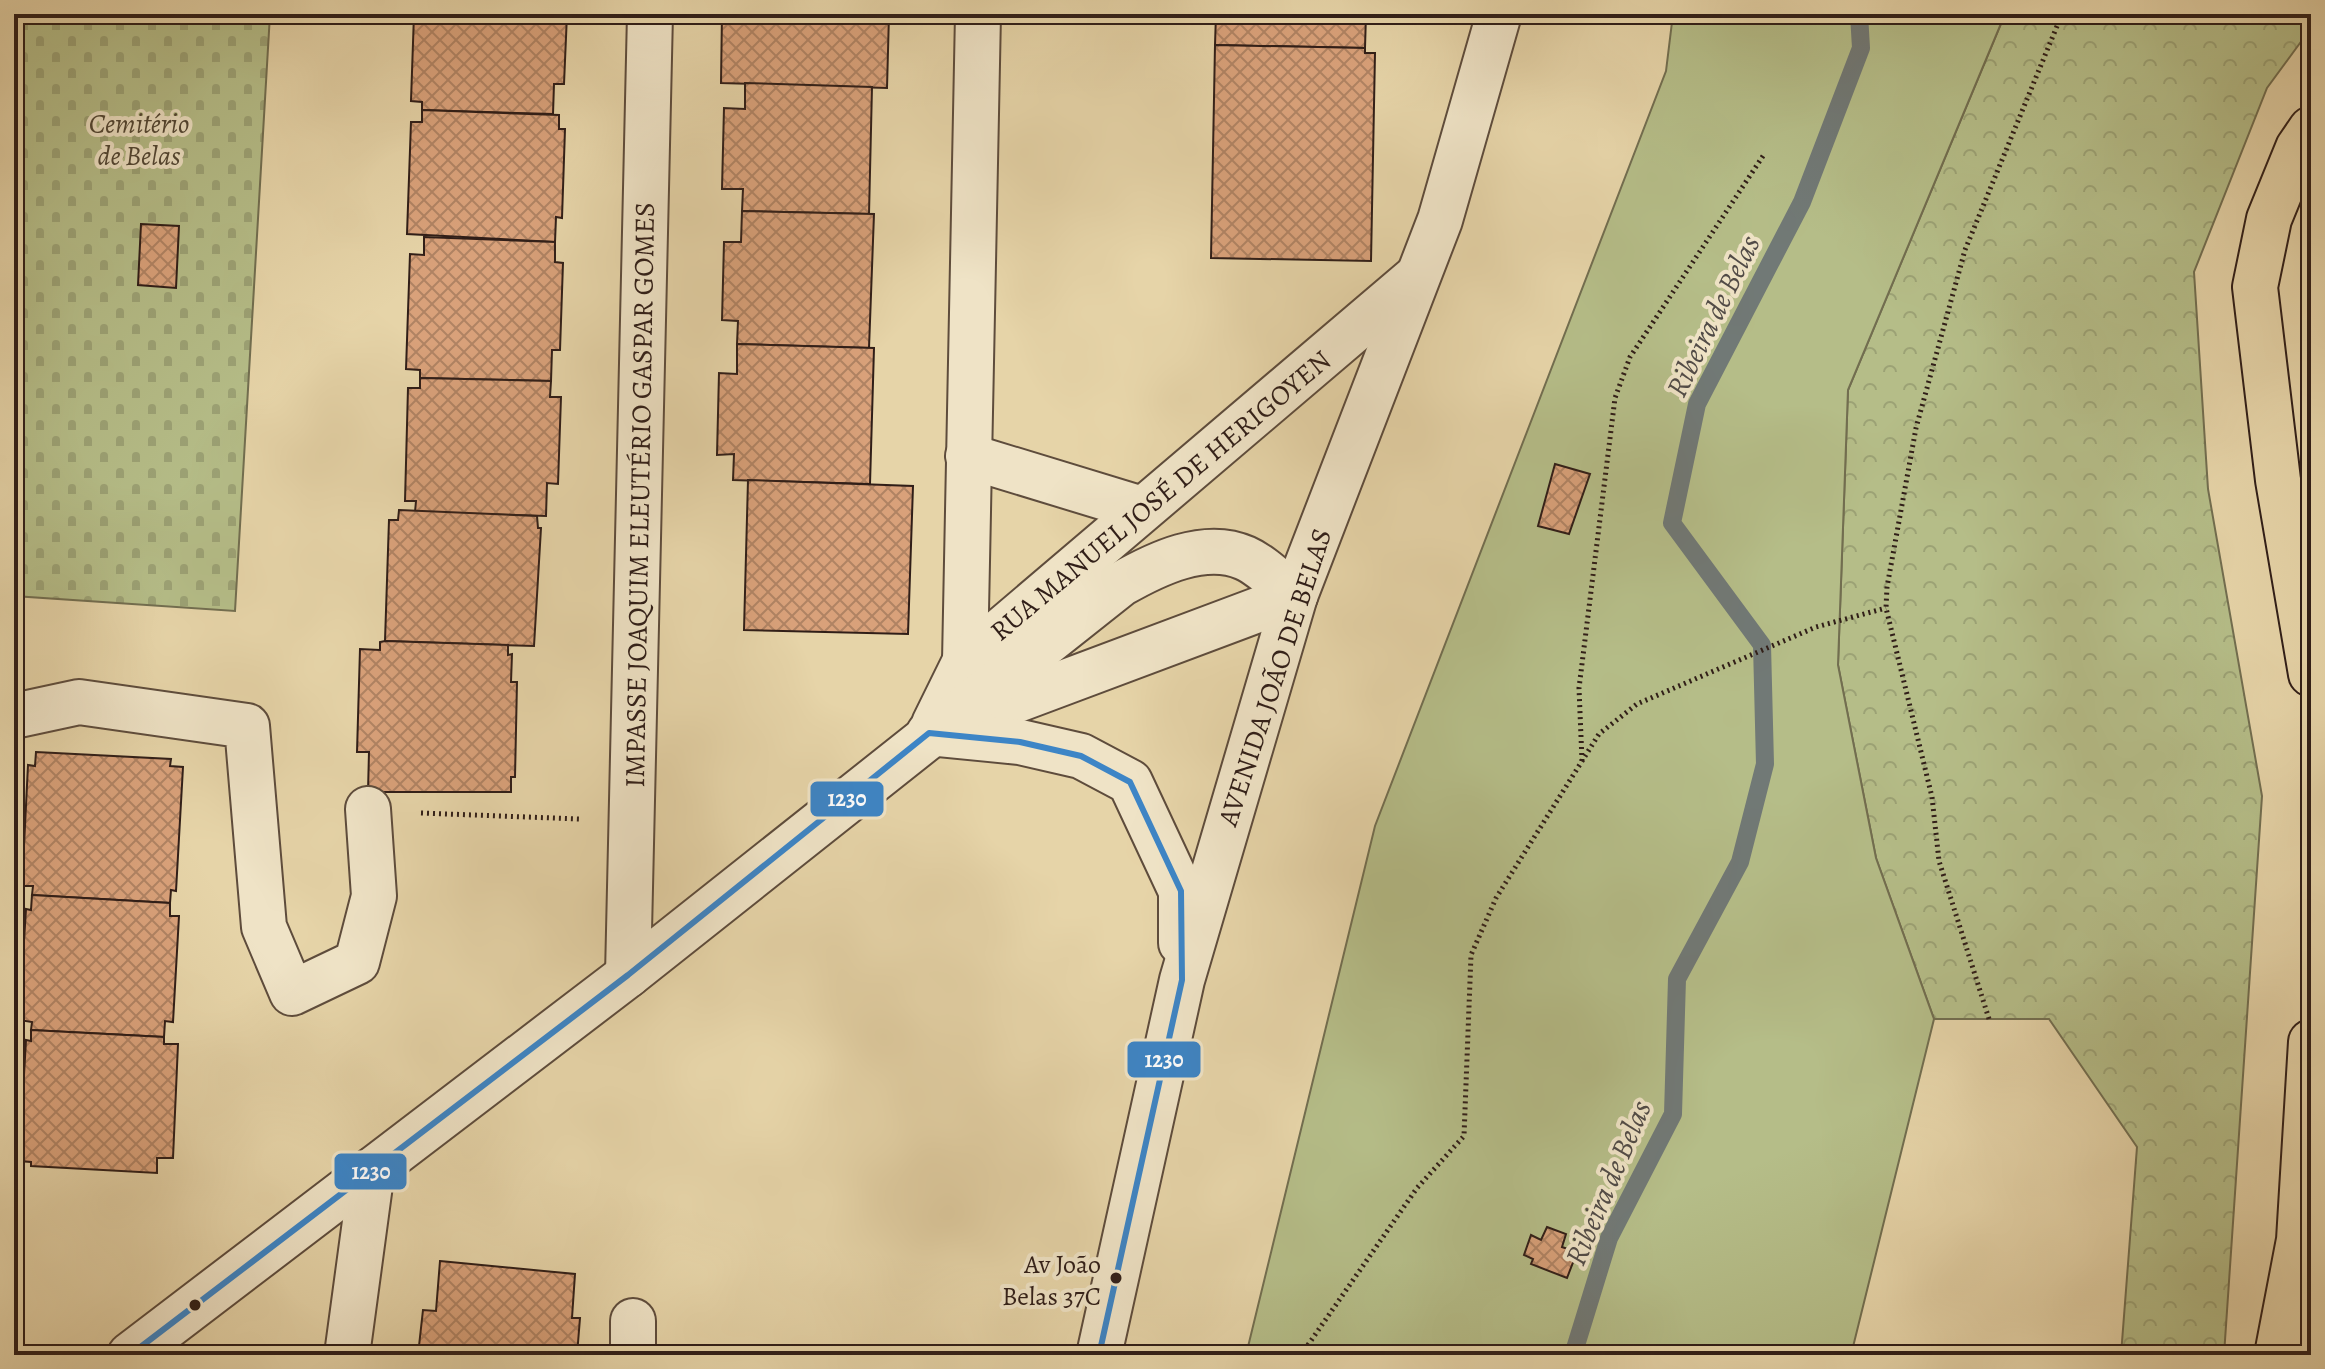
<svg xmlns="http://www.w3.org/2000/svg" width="2325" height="1369" font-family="Alegreya,serif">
  <defs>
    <pattern id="forest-crowns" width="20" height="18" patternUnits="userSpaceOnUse" patternTransform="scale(2)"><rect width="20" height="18" fill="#b5bd88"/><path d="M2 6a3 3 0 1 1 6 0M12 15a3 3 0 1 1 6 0" fill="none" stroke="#9ca275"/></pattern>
    <pattern id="cemetery-stones" width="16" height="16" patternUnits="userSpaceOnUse" patternTransform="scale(2)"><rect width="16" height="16" fill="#b5bd88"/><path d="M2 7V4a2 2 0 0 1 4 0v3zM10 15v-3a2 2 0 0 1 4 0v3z" fill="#9ca275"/></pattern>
    <pattern id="building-cross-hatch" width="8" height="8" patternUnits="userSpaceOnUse" patternTransform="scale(2)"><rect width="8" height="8" fill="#d9a17a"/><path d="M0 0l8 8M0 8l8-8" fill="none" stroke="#b08363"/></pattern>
  </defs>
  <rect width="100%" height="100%" fill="#e6d4a8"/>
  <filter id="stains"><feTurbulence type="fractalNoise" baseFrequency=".0025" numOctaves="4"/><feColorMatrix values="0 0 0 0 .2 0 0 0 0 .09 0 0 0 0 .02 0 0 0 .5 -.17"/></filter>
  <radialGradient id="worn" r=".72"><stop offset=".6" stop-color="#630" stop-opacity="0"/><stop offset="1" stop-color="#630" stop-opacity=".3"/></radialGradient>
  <polygon fill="url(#forest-crowns)" stroke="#726e50" stroke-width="2" points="2005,14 2311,14 2311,28 2267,88 2194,272 2208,489 2262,796 2224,1355 2121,1355 2137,1147 2049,1019 1934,1019 1876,858 1838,665 1848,390"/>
  <polygon fill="url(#cemetery-stones)" stroke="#726e50" stroke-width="2" points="14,14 270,14 235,611 14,596"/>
  <polygon fill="#b5bd88" stroke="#726e50" stroke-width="2" points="1673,14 2005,14 1848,390 1838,665 1876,858 1934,1019 1851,1355 1246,1355 1375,826 1666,71"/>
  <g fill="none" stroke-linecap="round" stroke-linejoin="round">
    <polyline stroke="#717976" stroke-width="18" points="1573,1355 1609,1238 1673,1114 1677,979 1740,862 1765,764 1762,645 1672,523 1697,404 1802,202 1861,48 1859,14"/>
  </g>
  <g fill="url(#building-cross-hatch)" stroke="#301e18" stroke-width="2">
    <polygon points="414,14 567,14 564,84 554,84 553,114 422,110 422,102 411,101"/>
    <polygon points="722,14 889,14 887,88 721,83"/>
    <polygon points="1216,14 1366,14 1365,48 1215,45"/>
    <polygon points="1215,45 1365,48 1365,53 1375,53 1371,261 1211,258"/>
    <polygon points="745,83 872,87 869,214 742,211 743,189 722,189 724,108 745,109"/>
    <polygon points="422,110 559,115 559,129 565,129 562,218 556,217 555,242 407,234 411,122 422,122"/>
    <polygon points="742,211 874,214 869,348 737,344 738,321 722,320 724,242 741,242"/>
    <polygon points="141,224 179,226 176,288 138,285"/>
    <polygon points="424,237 555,242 555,262 563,263 560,350 552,350 551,381 420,378 420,370 406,369 410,254 424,255"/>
    <polygon points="737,344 874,348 870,484 733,480 734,454 717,455 719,373 737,374"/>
    <polygon points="420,378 551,381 550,397 561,397 558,484 547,483 546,516 415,512 416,501 405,501 408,388 420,388"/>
    <polygon points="1555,464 1590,474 1569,534 1538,526"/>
    <polygon points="748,480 913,486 908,634 744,630"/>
    <polygon points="399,510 537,516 538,528 541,528 534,646 385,641 389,520 398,520"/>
    <polygon points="385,641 508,645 508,655 512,654 511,682 517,682 515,777 511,777 511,792 368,792 369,752 357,752 360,649 380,650 380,642"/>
    <polygon points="36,752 171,759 170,766 183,767 176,891 171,890 170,903 32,895 33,886 22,886 28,765 35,766"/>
    <polygon points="32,895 170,903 170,916 179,916 173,1022 165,1021 164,1037 31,1030 32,1022 19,1020 26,909 31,910"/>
    <polygon points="31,1030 164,1037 164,1044 178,1044 173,1158 157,1158 157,1173 31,1166 31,1162 19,1161 26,1040 31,1041"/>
    <polygon points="1547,1227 1566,1234 1562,1247 1577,1252 1567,1278 1531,1264 1533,1259 1524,1255 1531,1235 1541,1240"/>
    <polygon points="440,1261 575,1274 572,1318 580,1318 577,1355 418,1355 423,1310 436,1311"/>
  </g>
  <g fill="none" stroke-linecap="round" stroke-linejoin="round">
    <defs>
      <g id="minor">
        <polyline points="968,456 1142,509"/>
        <polyline points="965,661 978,14"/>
        <polyline points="14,716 79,702 247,726 264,927 292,993 357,962 374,896 368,809"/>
        <polyline points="969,718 1295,596"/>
        <polyline points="934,724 965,661 1414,279"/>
        <polyline points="929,733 1020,742 1081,756 1130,782 1181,891 1181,943"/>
        <polyline points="628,975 650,14"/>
        <path d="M130 1355 628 975 1121 584C1156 564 1205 540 1245 558 1263 566 1280 584 1295 596"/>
        <polyline points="347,1355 372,1170"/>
        <polyline points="633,1355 633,1321"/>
        <polyline points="1099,1355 1182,980 1295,596 1440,220 1499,14"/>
      </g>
      <g id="major">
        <polyline points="2311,129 2298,148 2269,219 2255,287 2278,480 2311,674"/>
        <polyline points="2277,1355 2299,1240 2311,1042"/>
      </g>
    </defs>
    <use href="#minor" stroke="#5e4c3c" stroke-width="48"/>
    <use href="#major" stroke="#301e18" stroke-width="48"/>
    <g stroke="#301e18" stroke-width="5" stroke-dasharray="2 4" stroke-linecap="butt">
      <polyline points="1582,761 1579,688 1615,398 1630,357 1765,153"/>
      <polyline points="421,813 579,819"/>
      <polyline points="1989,1019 1939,861 1932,797 1886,608 1887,587 1916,428 1965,250 2062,14"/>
      <polyline points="1301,1355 1417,1188 1464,1136 1471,955 1496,898 1599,734 1637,704 1816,627 1886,608"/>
    </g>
    <use href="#minor" stroke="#efe3c6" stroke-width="44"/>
    <use href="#major" stroke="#e6d4a8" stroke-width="44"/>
    <defs>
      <polyline id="bus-1" points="130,1355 628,975 929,733 1020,742 1081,756 1130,782 1181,891 1182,980 1099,1355"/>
    </defs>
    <use href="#bus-1" stroke="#efe3c6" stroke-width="12"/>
    <use href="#bus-1" stroke="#3d85c6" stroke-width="6"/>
  </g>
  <g fill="#301e18" stroke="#efe3c6" stroke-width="3">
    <circle cx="1116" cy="1278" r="7"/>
    <circle cx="195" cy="1305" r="7"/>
  </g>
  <g text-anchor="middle" stroke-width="8" stroke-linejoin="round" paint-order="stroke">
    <g font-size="26" fill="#301e18" stroke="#efe3c6" text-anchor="end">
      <text x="1101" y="1273">Av João<tspan x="1101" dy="32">Belas 37C</tspan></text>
    </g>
    <g font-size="28" font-style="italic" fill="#514634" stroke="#efe3c6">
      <text x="139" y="133">Cemitério<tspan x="139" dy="32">de Belas</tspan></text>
    </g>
    <g font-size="28" fill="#301e18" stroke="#efe3c6">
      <text transform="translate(639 495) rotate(-89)" y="10">IMPASSE JOAQUIM ELEUTÉRIO GASPAR GOMES</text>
      <text transform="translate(1160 495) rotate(-40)" y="10">RUA MANUEL JOSÉ DE HERIGOYEN</text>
      <text transform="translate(1274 677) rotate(-72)" y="10">AVENIDA JOÃO DE BELAS</text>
    </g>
    <g font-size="30" font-style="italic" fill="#514b47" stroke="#efe3c6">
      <text transform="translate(1713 316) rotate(-64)" y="10">Ribeira de Belas</text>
      <text transform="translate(1608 1183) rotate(-67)" y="10">Ribeira de Belas</text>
    </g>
  </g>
  <g stroke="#efe3c6" stroke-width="3">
    <rect x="809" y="780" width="76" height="38" rx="8" fill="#3d85c6"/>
    <rect x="1126" y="1040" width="76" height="39" rx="8" fill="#3d85c6"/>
    <rect x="333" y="1152" width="75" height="39" rx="8" fill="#3d85c6"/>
  </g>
  <g font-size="22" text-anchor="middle" font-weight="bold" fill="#fff">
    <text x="847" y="806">1230</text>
    <text x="1164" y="1067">1230</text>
    <text x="371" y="1179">1230</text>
  </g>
  <rect width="2325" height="1369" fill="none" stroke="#e6d4a8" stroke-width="48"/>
  <rect x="16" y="16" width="2293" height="1337" fill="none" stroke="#301e18" stroke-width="4"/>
  <rect x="24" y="24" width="2277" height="1321" fill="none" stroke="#301e18" stroke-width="2"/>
  <rect width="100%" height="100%" filter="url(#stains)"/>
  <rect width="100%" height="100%" fill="url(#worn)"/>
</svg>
